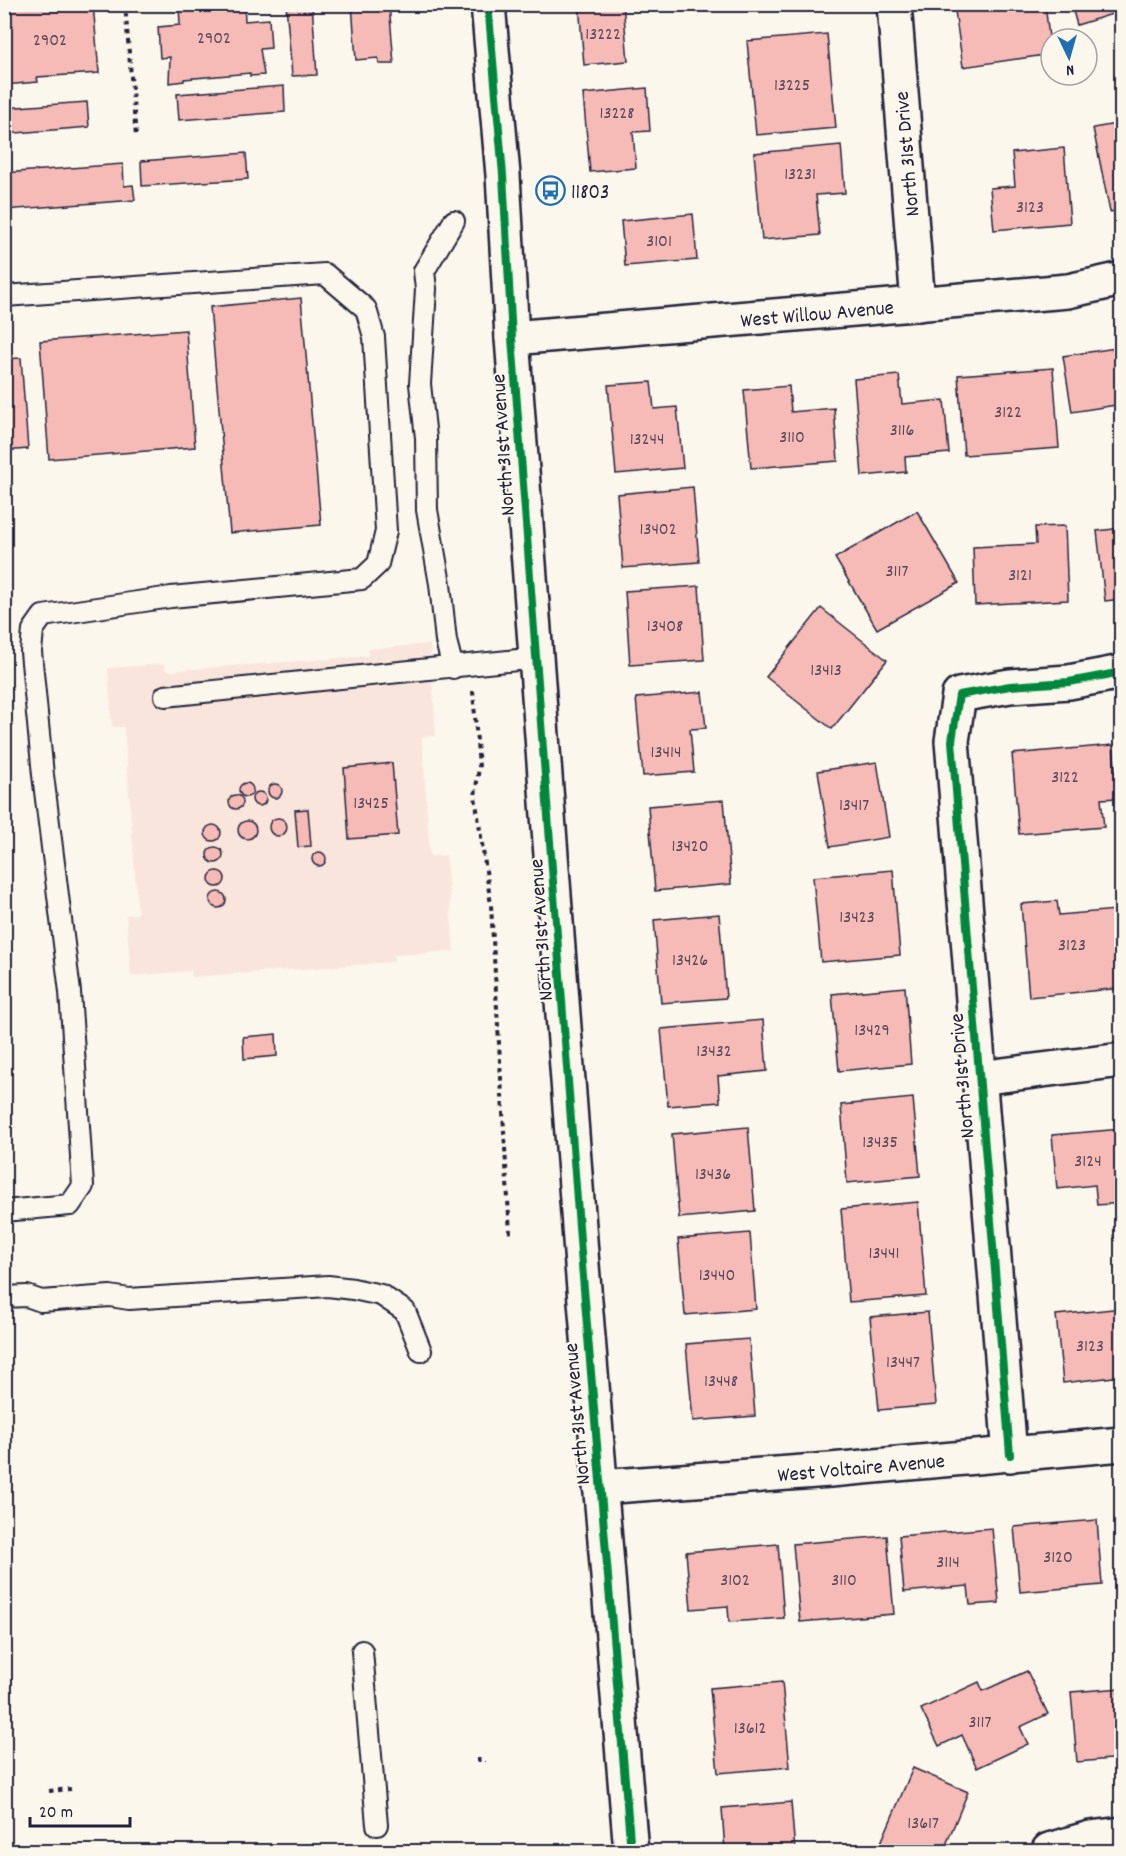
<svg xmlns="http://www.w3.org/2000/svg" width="1126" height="1856" font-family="Dekko,sans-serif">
  <rect width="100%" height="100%" fill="#fbf7ec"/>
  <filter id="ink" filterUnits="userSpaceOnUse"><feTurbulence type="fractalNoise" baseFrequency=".0167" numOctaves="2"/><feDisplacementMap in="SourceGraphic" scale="12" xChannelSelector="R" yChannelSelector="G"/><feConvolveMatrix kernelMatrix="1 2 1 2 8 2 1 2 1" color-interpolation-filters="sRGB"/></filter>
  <g filter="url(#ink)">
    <polygon fill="#fae5dc" points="430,644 436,736 422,737 430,856 446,855 454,951 394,955 394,962 192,977 191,971 131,976 126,915 138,914 124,727 112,727 108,668 165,664 166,671 368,656 368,649"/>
    <g fill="#f6bab7" stroke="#22223b" stroke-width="1.5">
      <polygon points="4,4 93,4 99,73 37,77 38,82 4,85"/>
      <polygon points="179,4 244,4 245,21 269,19 271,48 260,49 264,75 250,76 250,73 184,79 184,81 169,83 170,57 160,58 158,27 180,25"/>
      <polygon points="286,4 312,4 317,75 292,76"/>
      <polygon points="352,4 389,4 394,64 379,64 378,58 356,60"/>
      <polygon points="579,4 623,4 628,61 584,65"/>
      <polygon points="954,4 1045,4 1051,54 963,67"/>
      <polygon points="1071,4 1122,4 1122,11 1077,25"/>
      <polygon points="827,34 836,128 756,135 747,41"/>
      <polygon points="284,86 285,112 179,120 177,94"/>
      <polygon points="647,88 650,131 633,132 636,168 590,172 583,94"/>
      <polygon points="87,102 89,127 4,134 4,108"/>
      <polygon points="1122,123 1122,210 1110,212 1093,128"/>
      <polygon points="841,145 845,193 816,195 820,235 762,240 754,153"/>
      <polygon points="1064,148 1070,223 994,230 990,188 1015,186 1012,153"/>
      <polygon points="246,153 248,179 142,186 141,161"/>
      <polygon points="123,164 124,186 133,185 135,200 4,210 4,173"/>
      <polygon points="693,214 697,260 625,266 621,221"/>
      <polygon points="301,298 321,525 230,533 210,307"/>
      <polygon points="186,330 195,447 49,459 40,341"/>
      <polygon points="1122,347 1122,404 1072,412 1063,356"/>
      <polygon points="21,358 28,449 4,451 4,359"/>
      <polygon points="1053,368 1059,448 964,455 958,375"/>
      <polygon points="899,375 902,404 944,400 949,453 905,457 906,472 862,476 854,379"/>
      <polygon points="651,382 654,409 677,407 683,468 616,474 608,385"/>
      <polygon points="789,386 791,412 834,408 838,461 751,468 744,390"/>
      <polygon points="693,487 699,562 623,568 617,494"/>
      <polygon points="917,511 959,583 877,629 835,558"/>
      <polygon points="1065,526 1068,600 975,605 973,547 1036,544 1035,527"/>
      <polygon points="1122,528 1122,599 1105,601 1097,531"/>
      <polygon points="699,586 704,660 630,665 625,591"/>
      <polygon points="821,608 887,660 832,729 766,677"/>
      <polygon points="702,692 706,728 690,729 694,772 643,776 636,698"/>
      <polygon points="1113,745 1118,798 1101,799 1104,827 1019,834 1012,754"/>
      <polygon points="877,762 889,837 830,847 818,771"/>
      <polygon points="392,763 398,835 349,839 344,768"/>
      <circle cx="246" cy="790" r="7"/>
      <circle cx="275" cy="791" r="7"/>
      <circle cx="259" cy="799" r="7"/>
      <circle cx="236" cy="802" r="7"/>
      <polygon points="724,800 731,884 655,891 648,806"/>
      <polygon points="308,809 311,846 298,847 295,810"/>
      <circle cx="278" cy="827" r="9"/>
      <circle cx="247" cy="830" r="9"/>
      <circle cx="213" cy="833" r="8"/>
      <circle cx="215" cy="855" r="8"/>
      <circle cx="319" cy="859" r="7"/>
      <polygon points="893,870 900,955 821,962 813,877"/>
      <circle cx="217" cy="879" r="8"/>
      <circle cx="218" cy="900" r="8"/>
      <polygon points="1057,901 1059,915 1116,910 1122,988 1029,997 1021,904"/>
      <polygon points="719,914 726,998 661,1003 654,920"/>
      <polygon points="905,987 911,1064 839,1071 832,994"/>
      <polygon points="763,1020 767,1071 718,1076 720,1102 668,1106 661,1029"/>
      <polygon points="276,1034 277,1056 244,1059 243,1037"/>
      <polygon points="913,1098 920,1176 847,1183 841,1105"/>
      <polygon points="748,1127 755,1211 679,1218 672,1134"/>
      <polygon points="1122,1129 1122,1203 1097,1205 1095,1185 1057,1189 1052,1135"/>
      <polygon points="918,1202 926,1296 849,1302 841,1209"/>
      <polygon points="750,1233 756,1309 685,1315 678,1239"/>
      <polygon points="1122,1308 1122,1376 1063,1383 1056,1315"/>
      <polygon points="928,1312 936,1405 879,1410 870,1317"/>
      <polygon points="749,1339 755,1416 693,1421 686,1344"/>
      <polygon points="1097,1520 1102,1585 1020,1592 1014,1527"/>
      <polygon points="992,1528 999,1603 970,1605 968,1586 904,1592 899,1536"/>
      <polygon points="887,1536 894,1614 800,1622 793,1544"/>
      <polygon points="778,1544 784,1618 729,1622 728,1606 691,1609 686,1552"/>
      <polygon points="1027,1671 1048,1714 1020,1727 1028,1744 977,1768 962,1735 939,1746 921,1709 979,1682 983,1691"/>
      <polygon points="782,1682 790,1767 718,1773 710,1688"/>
      <polygon points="1122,1688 1122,1758 1077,1762 1071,1692"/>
      <polygon points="913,1768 968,1792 943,1852 877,1852"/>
      <polygon points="791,1802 795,1852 725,1852 722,1808"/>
    </g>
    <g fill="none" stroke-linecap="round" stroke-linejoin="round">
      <defs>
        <g id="service">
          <polyline points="4,296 325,274 366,309 374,337 386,531 378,564 362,579 171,597 43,616 33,630 31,652 43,775 70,992 83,1186 70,1205 4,1211"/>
          <polyline points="453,668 446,641 440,584 427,510 426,438 420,384 426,289 424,271 454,221"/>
          <polyline points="165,696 537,658"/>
          <polyline points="4,1297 27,1296 41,1301 110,1296 129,1299 328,1286 353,1289 381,1295 405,1311 421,1351"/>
          <polyline points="362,1651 377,1825"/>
        </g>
        <g id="minor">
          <polyline points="894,4 918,304"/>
          <polyline points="512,338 1068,291 1122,279"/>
          <polyline points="979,1078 1122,1060"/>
          <polyline points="1010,1455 952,741 959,695 1010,686 1069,682 1122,672"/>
          <polyline points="600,1487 830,1470 1122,1444"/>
          <polyline points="1049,1852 1049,1850 1090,1838 1122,1834"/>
        </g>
        <polyline id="tertiary" points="488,4 503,175 512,338 581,1253 631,1852"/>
      </defs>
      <use href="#service" stroke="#22223b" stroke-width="24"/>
      <use href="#minor" stroke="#22223b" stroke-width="38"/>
      <use href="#tertiary" stroke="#22223b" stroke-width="38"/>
      <g stroke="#22223b" stroke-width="4" stroke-dasharray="4.5 4.5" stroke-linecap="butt">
        <polyline points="125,4 136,137"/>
        <polyline points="473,691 479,767 475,796 491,905 510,1234"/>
        <polyline points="476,1760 486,1760"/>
        <polyline points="49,1791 71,1789"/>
      </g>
      <use href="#service" stroke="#fbf7ec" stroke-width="20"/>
      <use href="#minor" stroke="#fbf7ec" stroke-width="33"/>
      <use href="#tertiary" stroke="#fbf7ec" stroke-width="33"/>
      <defs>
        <g id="cycleway">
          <polyline points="488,4 503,175 512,338 581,1253 631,1852"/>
          <polyline points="1010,1455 952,741 959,695 1010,686 1069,682 1122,672"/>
        </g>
      </defs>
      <use href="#cycleway" stroke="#fbf7ec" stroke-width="11"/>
      <use href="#cycleway" stroke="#00873e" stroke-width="8"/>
    </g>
  </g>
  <defs>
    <symbol id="bus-ring" viewBox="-11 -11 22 22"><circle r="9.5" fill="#fbf7ec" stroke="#1f6fb2" stroke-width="1.5"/><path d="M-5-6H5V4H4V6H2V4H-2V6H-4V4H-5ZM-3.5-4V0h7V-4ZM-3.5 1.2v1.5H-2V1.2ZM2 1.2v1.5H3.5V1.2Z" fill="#1f6fb2"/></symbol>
  </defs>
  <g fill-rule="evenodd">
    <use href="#bus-ring" x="534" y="174" width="33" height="33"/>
  </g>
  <g text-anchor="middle" stroke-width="4.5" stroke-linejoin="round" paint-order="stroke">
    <g font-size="18" fill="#57485a">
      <text x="603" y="39">13222</text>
      <text x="214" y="43">2902</text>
      <text x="50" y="45">2902</text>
      <text x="792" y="90">13225</text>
      <text x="617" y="118">13228</text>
      <text x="800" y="179">13231</text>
      <text x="1030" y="212">3123</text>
      <text x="659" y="246">3101</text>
      <text x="1008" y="417">3122</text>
      <text x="902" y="435">3116</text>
      <text x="792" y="442">3110</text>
      <text x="647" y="444">13244</text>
      <text x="658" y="534">13402</text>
      <text x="897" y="576">3117</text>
      <text x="1020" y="580">3121</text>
      <text x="665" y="631">13408</text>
      <text x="826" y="675">13413</text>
      <text x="666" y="757">13414</text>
      <text x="1065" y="782">3122</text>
      <text x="371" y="808">13425</text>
      <text x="854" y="810">13417</text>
      <text x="690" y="851">13420</text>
      <text x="857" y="922">13423</text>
      <text x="1072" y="950">3123</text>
      <text x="690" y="965">13426</text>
      <text x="872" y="1035">13429</text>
      <text x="714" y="1056">13432</text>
      <text x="880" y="1147">13435</text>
      <text x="1088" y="1166">3124</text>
      <text x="713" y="1179">13436</text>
      <text x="884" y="1258">13441</text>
      <text x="717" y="1280">13440</text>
      <text x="1090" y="1351">3123</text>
      <text x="903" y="1367">13447</text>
      <text x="721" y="1386">13448</text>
      <text x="1058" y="1562">3120</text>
      <text x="948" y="1567">3114</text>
      <text x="735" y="1585">3102</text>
      <text x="844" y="1585">3110</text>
      <text x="980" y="1727">3117</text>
      <text x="750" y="1733">13612</text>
      <text x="923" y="1828">13617</text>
    </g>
    <g font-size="21" fill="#22223b" stroke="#fbf7ec">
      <text transform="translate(906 154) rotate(-95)" y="7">North 31st Drive</text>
      <text transform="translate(817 313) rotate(-5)" y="7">West Willow Avenue</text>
      <text transform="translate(502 445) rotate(-94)" y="7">North 31st Avenue</text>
      <text transform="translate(540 930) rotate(-94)" y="7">North 31st Avenue</text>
      <text transform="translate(961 1076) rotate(-95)" y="7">North 31st Drive</text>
      <text transform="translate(576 1414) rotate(-95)" y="7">North 31st Avenue</text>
      <text transform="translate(861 1467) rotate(-5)" y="7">West Voltaire Avenue</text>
    </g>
    <g font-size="21" fill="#22223b" stroke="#fbf7ec" text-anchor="start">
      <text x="571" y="198">11803</text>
    </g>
  </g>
  <rect width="1126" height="1856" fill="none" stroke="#fbf7ec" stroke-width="24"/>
  <rect x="12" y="12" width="1102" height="1832" fill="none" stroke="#22223b" stroke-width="2" filter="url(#ink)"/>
  <g transform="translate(1069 57) rotate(175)"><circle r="28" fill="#fbf7ec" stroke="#a4a2a5" stroke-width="1.5"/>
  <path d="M0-4.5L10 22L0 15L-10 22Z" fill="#1f6fb2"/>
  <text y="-9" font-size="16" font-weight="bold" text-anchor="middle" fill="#22223b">N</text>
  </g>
  <path d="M30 1817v9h100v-9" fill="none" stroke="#22223b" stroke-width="3"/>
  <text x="39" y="1817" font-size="18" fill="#22223b" stroke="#fbf7ec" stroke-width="4.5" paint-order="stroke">20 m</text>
</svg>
